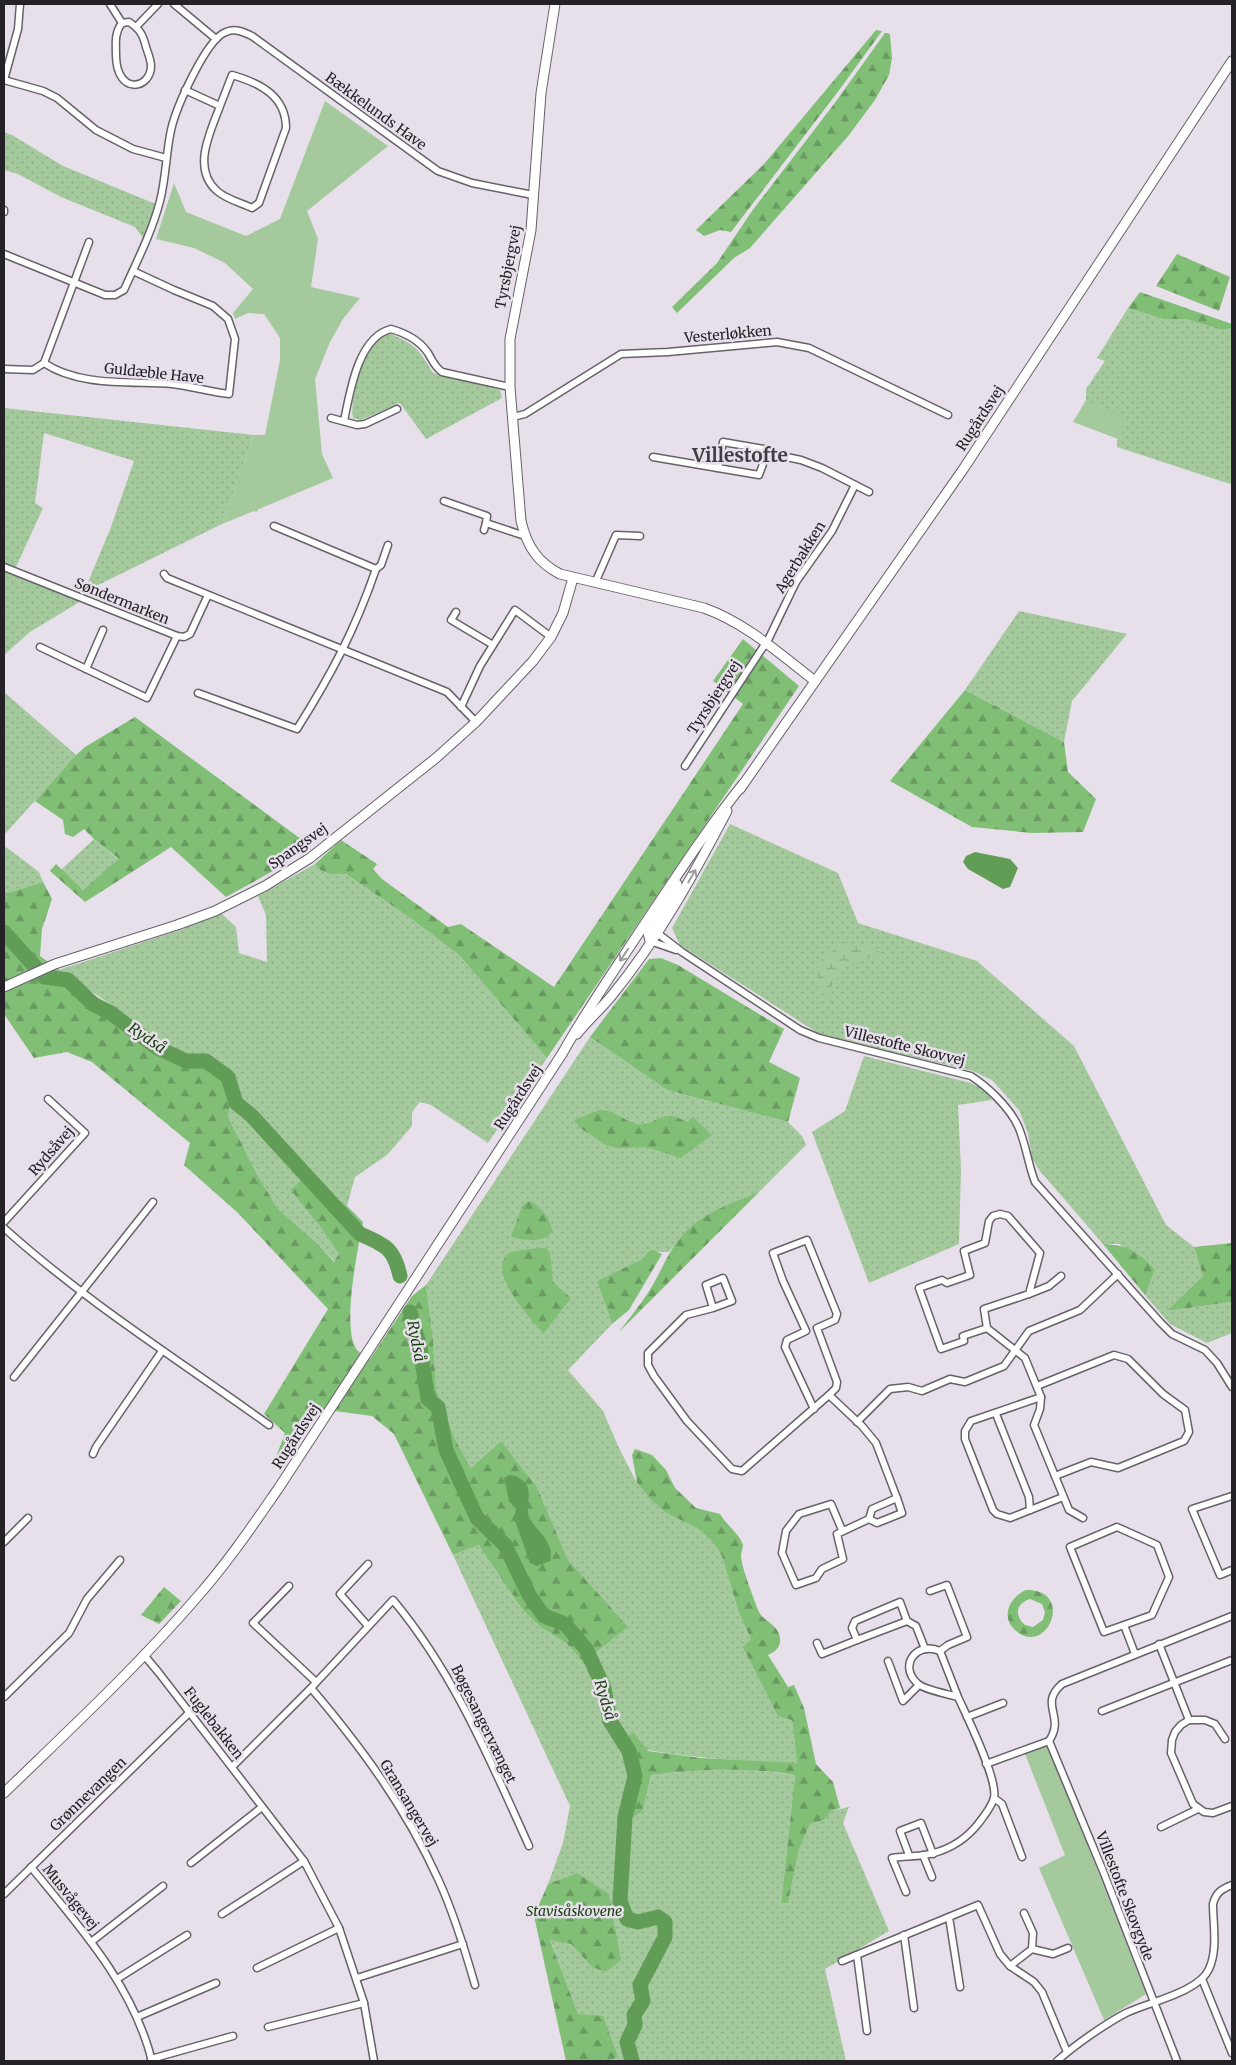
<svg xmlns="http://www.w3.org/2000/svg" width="1236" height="2065" font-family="Merriweather,serif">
  <defs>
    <pattern id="grass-dots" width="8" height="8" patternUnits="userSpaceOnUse" patternTransform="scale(1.25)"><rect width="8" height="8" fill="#a3c99c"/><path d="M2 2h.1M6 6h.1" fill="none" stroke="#8cac86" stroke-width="1.8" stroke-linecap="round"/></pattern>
    <pattern id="forest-firs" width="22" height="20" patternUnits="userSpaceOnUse" patternTransform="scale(1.25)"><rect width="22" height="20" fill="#81bf76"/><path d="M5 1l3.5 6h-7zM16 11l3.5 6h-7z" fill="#699b61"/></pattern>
    <pattern id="wetland-marsh" width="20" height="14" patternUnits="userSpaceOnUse" patternTransform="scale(1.25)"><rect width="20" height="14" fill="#a3c99c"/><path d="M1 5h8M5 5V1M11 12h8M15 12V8" fill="none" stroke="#8cac86"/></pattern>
  </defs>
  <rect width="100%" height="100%" fill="#e7e0eb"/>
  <g fill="url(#grass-dots)">
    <polygon points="4,132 12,135 63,166 158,205 146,242 135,227 61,197 18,174 4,170"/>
    <polygon points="1128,308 1163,319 1185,319 1222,330 1232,328 1232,481 1230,484 1117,447 1117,440 1127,422 1086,400 1086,389 1105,361 1097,358"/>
    <path d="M389 333C416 345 418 348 433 373L500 390 502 398 426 439 400 403 361 420 353 418C350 400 361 360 373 345 376 340 384 337 389 333Z"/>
    <polygon points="4,408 254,435 222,524 84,592 111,527 134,461 44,433 35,503 43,508 16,567 4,563"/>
    <polygon points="4,570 81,601 30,632 4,655"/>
    <polygon points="1019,611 1127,634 1072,701 1064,742 965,690"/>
    <polygon points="4,692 76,755 4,835"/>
    <polygon points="730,824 838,873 858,923 977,961 1074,1046 1166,1225 1194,1247 1203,1276 1168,1311 1232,1302 1232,1333 1207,1343 1170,1324 1145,1295 1155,1270 1119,1244 1103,1244 1040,1171 1032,1158 1028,1133 1019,1110 992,1080 973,1071 821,1035 680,945 672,928"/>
    <polygon points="94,839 119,860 83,890 61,870"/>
    <polygon points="6,847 39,872 43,882 7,893 4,890 4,852"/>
    <polygon points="315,864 320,870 330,874 346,874 409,917 459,955 547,1058 488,1143 431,1105 420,1102 412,1112 412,1126 387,1155 355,1177 347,1206 305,1176 322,1229 340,1254 335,1262 318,1244 278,1209 258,1176 228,1117 235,1077 175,1053 125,1014 59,970 180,930 221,913 236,927 239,953 267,962 266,915 258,896"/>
    <path d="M590 1037 667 1090 788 1122 802 1136 806 1145 760 1191 715 1211 695 1224 681 1237 669 1252H648L642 1259 597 1281 612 1324 568 1370 603 1411 619 1448 637 1483 651 1500 666 1513 697 1528 711 1540 721 1554 739 1613 792 1720 797 1764C737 1760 677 1758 619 1744 630 1773 628 1782 620 1812L643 1810 651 1775 701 1770 746 1769 795 1775 781 1904 788 1903 799 1850 810 1824 824 1820 832 1811 849 1807 843 1823 889 1931 825 1969 846 2061H609L618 2057 578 2015 550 1939 571 1944 592 1967 577 1873 548 1884 563 1843 570 1806 453 1555 479 1545 544 1629 567 1644 583 1662 579 1573 568 1560 537 1487 501 1441 471 1468 455 1439 436 1389 433 1339 426 1285Z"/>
    <polygon points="864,1056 971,1083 985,1090 992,1100 958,1105 961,1170 959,1244 869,1283 812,1132 845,1111"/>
  </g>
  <g fill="url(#forest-firs)" fill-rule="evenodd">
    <polygon points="876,30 882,31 837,93 731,232 720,230 704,236 696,230 764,164"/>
    <polygon points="885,33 890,34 892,58 889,75 875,100 849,135 750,248 734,258 677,313 672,307 717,263 752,211 834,104"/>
    <polygon points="1177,254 1230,277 1219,311 1156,286"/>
    <polygon points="1140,292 1232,324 1232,328 1222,330 1185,319 1163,319 1128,308"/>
    <polygon points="743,639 799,686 547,1058 459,955 409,917 346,874 330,874 320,870 315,864 341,840 377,864 373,869 382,879 448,927 461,924 554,987 743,704 713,681"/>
    <polygon points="965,690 1064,742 1068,772 1096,799 1083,832 1032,833 972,827 890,781"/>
    <polygon points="135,717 309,845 282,866 226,897 171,847 85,902 50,871 56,864 83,890 119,859 94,839 84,829 73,837 65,834 63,820 35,801 74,757 85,747"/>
    <path d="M43 882 52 899 42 929 40 956 175 1053 235 1077 228 1117 258 1176 278 1209 318 1244 334 1262 339 1254 322 1229 291 1190 305 1176 347 1206 363 1222C358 1248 341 1329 357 1350 360 1353 366 1357 370 1359L412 1296 426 1285 433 1339 436 1389 455 1439 471 1468 501 1441 537 1487 568 1560 628 1627 583 1662 567 1644 541 1627 523 1610 479 1545 453 1555 394 1434 372 1416 320 1409 282 1468 276 1457 285 1433 264 1414 328 1309 238 1213 184 1165 190 1143 92 1062 67 1052 34 1058 4 1014V890L7 893Z"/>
    <polygon points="661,958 678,965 784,1029 769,1062 800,1078 788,1122 667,1090 590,1037 649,959"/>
    <path d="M600 1110C615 1110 624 1121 637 1124 650 1127 660 1114 672 1116 677 1117 683 1120 687 1122L693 1117 712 1135 681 1158 646 1147 617 1148 606 1145 580 1128 574 1120Z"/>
    <path d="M760 1191 619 1332C630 1317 642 1303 651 1288 666 1263 670 1244 694 1224 713 1209 738 1201 760 1191Z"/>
    <path d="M528 1201C541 1204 549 1219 553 1231 543 1244 525 1240 511 1237L522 1206Z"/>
    <polygon points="1232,1243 1232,1302 1167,1311 1203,1276 1194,1247"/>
    <path d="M1103 1244C1128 1245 1139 1252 1155 1270L1145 1295Z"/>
    <path d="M546 1248 550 1253 553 1282 571 1298 544 1333C531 1321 486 1271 508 1254 513 1250 538 1248 546 1248Z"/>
    <polygon points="653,1250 662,1254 629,1310 612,1324 597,1281 642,1259 648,1252"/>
    <path d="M635 1449 652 1455 666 1470 675 1488 696 1508 720 1514C726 1524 741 1536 743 1545 743 1548 741 1552 741 1556 741 1566 755 1602 759 1612 763 1621 779 1625 780 1638 781 1648 775 1652 768 1655L788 1687 794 1685 804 1708 816 1764 833 1782 840 1808 832 1811 824 1820 810 1824 799 1850 788 1903 781 1904 795 1775C744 1767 702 1769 651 1775L643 1810 633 1818 620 1812C628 1782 630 1773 619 1744L633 1732 648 1751 701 1758 797 1763 792 1720 778 1716 743 1647 751 1639 739 1613 721 1554 711 1540 697 1528 666 1513 651 1500 637 1483 632 1455Z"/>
    <polygon points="164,1587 181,1601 159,1624 141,1615"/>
    <path d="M1026 1590C1076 1589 1047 1659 1015 1630 1000 1616 1010 1597 1026 1590ZM1030 1599 1042 1604 1045 1612 1043 1620 1033 1627 1025 1625C1014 1616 1016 1603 1030 1599Z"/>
    <polygon points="577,1873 609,1894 621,1960 606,1972 592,1967 571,1944 550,1940 578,2014 603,2016 618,2057 609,2061 566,2061 534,1916 548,1884"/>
  </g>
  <path fill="url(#wetland-marsh)" d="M844 942 871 947 888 957 857 960 845 968 832 984 831 1004C816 994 818 981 817 964Z"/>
  <g fill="#a3c99c">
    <polygon points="325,101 388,146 307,211 318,239 311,287 360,298 343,319 330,342 315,379 322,454 333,478 259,509 256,512 254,511 222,524 254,435 265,435 280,360 280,338 264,314 248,313 235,319 233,313 253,289 225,263 194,248 156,239 174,183 186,212 246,236 280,219"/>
    <polygon points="1086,400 1126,418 1127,422 1118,439 1073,422"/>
    <polygon points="1048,1744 1146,1994 1104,2020 1039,1868 1065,1855 1025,1754"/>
  </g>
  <g fill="#619d56">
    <polygon points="975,852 1010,859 1018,868 1010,887 1003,889 968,869 963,862 966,856"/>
    <path d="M509 1475C515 1475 523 1479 526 1484 533 1494 524 1508 530 1519 538 1533 555 1542 550 1561L537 1566 530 1563 514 1518 516 1509 509 1501 504 1478Z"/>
  </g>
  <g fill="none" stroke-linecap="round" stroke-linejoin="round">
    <g stroke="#619d56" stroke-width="15">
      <path d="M4 932 44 977 68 980 93 1004 111 1013 156 1047 186 1061H206L228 1077 236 1103 251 1115 360 1234C385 1245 394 1248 400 1276"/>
      <polyline points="410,1312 420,1348 428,1399 438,1407 446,1450 477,1518 505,1545 529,1595 544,1616 565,1624 586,1649 604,1688 610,1721 629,1751 635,1776 625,1817 620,1901 627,1919 638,1922 658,1917 665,1922 665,1937 640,1985 643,2001 634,2015 635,2025 627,2042 632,2061"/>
    </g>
    <defs>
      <g id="minor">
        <polyline points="110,4 122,23"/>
        <polyline points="174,4 216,39"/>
        <path d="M129 22C140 29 143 35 146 47 148 53 151 60 151 66 151 89 117 96 116 56 116 44 114 33 122 23Z"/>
        <polyline points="136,27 158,4"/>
        <polyline points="4,80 43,91 57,98 96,130 133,149 166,158"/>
        <polyline points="4,80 18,29 20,4"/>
        <path d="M185 90 220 106C211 131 191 168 217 191 226 199 241 203 252 208L259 203 286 128C286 96 260 83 232 75L220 106"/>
        <polyline points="4,212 4,210"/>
        <path d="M4 254 105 295H115L124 290C137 261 152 232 160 201 166 178 166 153 171 130 176 108 206 39 226 32 235 28 244 32 252 36L438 171 472 183 533 195"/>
        <path d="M44 363C80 387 131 381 172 384 191 386 210 392 229 394L235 339 228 319 213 306 174 290 133 271"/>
        <polyline points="4,369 33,370 44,363 89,242"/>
        <polyline points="513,417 525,414 621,354 668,352 777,342 809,348 948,415"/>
        <polyline points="331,418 357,425 365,424 397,409"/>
        <path d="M344 421C350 392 358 337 391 329 405 333 420 341 428 353 433 361 434 366 442 372L510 387"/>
        <polyline points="653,457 759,475 767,453"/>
        <polyline points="718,468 723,442 764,449 767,453 801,460 822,468 869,492"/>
        <polyline points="444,501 487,516 486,523"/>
        <polyline points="484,530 486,523 525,536"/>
        <polyline points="4,567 177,636 184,637 190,634 208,595"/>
        <polyline points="376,569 381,565 388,545"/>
        <polyline points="164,574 167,578 447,692 476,722"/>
        <polyline points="595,583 616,535 640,536"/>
        <polyline points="456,612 451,620 493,645"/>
        <polyline points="40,647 147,698 177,636"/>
        <polyline points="86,669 103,630"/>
        <path d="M198 693 297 729C331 675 355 630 376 569L274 526"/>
        <polyline points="461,707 480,666 515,610 551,637"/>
        <polyline points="685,766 769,638 796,582 832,531 855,485"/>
        <path d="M656 932 682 952 800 1030 819 1038 971 1076C988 1087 1009 1107 1018 1126 1026 1144 1028 1164 1035 1182L1160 1322 1172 1334 1205 1350 1217 1363 1232 1387"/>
        <polyline points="650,941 676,950"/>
        <polyline points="4,1222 85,1133 48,1099"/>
        <path d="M4 1228C86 1302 180 1361 269 1425"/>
        <polyline points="1029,1294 1049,1286 1061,1276"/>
        <polyline points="713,1308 732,1301 723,1278 706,1285 713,1308 686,1315 648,1353 648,1365 654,1376 687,1421 732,1469 742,1471 829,1395 862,1426 876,1443 897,1498 872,1509 869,1519 837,1534 843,1559 822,1569 816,1578 796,1585 782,1553 786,1531 799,1514 831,1504 842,1530"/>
        <polyline points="987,1328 984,1309 1029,1294 1040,1253 1008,1216 1000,1214 993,1216 989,1221 985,1243 964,1251 970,1275 947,1283 942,1280 919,1288 941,1349 964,1341 963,1336 987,1328 1025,1358 1041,1397 1040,1409 1034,1425 1069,1510 1083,1518"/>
        <polyline points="14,1377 153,1202"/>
        <polyline points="1037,1386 1114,1355 1128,1359 1163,1394 1185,1410 1189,1432 1184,1441 1118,1468 1091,1462 1055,1476"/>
        <polyline points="1041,1397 971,1421 965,1431 965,1439 993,1510 997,1514 1010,1518 1063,1497"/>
        <polyline points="814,1409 785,1347 787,1340 806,1331 783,1281 773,1253 807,1240 837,1314 835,1320 817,1328 837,1382 836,1388 829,1395"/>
        <polyline points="996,1414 1029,1497 1030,1510"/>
        <polyline points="857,1422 890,1389 908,1387 922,1391 950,1379 965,1382 1004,1366 1029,1331 1080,1310 1118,1274"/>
        <polyline points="93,1454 96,1447 162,1351"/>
        <polyline points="1232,1496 1192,1509 1220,1575 1232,1570"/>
        <polyline points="869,1519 877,1523 902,1513 897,1498"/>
        <polyline points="4,1542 28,1518"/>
        <polyline points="368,1564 340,1594 368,1626"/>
        <polyline points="289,1586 253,1623 316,1682"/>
        <polyline points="930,1591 947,1585 967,1637 948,1645 940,1651"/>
        <polyline points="907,1621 857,1640 852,1628 855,1621 900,1602 907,1621 916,1626 925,1649"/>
        <polyline points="1124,1625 1104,1632 1070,1547 1117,1527 1157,1545 1169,1577 1152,1615 1124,1625 1135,1654"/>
        <polyline points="817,1643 822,1654 857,1640"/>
        <polyline points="1159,1644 1189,1720"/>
        <polyline points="144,1655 159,1673 304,1861 339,1928 364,2003 374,2061"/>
        <polyline points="888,1661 903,1701 919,1685"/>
        <path d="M311 1688C362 1748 406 1808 439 1881 454 1914 465 1950 475 1985"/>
        <polyline points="4,1697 69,1633 87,1599 120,1560"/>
        <polyline points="1102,1711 1232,1660"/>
        <polyline points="967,1717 1003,1703"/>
        <polyline points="1225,1739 1215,1724 1205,1720 1189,1720 1181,1725 1175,1732 1172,1740 1171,1753 1193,1804 1204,1812 1213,1813 1232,1806"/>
        <polyline points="1049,1741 1103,1871 1177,2061"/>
        <path d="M986 1764 1049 1741C1066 1716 1038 1705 1062 1684L1232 1616"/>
        <path d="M232 1767 311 1688 393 1600C454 1673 490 1760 529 1846"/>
        <polyline points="994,1798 1002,1804 1022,1857"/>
        <polyline points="1161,1827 1198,1809"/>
        <polyline points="909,1855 900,1831 921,1823 933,1854"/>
        <polyline points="923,1855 932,1877"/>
        <polyline points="191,1863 262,1807"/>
        <path d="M31 1867C79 1926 133 1985 152 2061"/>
        <path d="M906 1892 892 1858C906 1856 921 1857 934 1853 952 1848 966 1839 978 1824 984 1816 991 1808 994 1798 998 1779 967 1717 958 1697 948 1694 924 1690 917 1683 898 1665 917 1641 940 1651L958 1697"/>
        <polyline points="4,1894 189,1713"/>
        <polyline points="1024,1913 1033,1933 1032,1949"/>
        <polyline points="222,1914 304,1861"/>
        <polyline points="949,1917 960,1987"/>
        <polyline points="904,1935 914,2008"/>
        <polyline points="91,1942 163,1886"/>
        <polyline points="857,1955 867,2031"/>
        <polyline points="842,1961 978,1905 1000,1954 1010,1966 1034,1982 1042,1992 1067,2052"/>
        <polyline points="1010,1966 1032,1949 1053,1954 1068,1948"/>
        <polyline points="257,1968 339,1928"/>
        <polyline points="357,1978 463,1944"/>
        <polyline points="117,1979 187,1935"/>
        <polyline points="1202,1979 1232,2053"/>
        <polyline points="137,2017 216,1983"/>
        <polyline points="268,2027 364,2003"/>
        <polyline points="151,2059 233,2036"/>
        <path d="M1057 2061C1075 2045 1105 2024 1126 2013 1149 2002 1199 1992 1209 1969 1218 1950 1213 1924 1213 1904 1216 1892 1222 1889 1232 1885"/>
      </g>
      <g id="tertiary">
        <path d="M555 4 541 93 531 230 510 339V387L521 521C527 546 537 562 560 574L704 608C746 623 780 654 815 681"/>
        <polyline points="4,987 55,964 177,925 215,911 265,886 310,858 436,758 476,722 533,661 551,637 563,613 573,578"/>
      </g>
      <g id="secondary">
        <polyline points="740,789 964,468 1232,61"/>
        <polyline points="650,941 648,933 669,900 677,884"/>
        <path d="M577 1034C588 1020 602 1008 613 994 658 939 694 874 727 811"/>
        <path d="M4 1793C70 1729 138 1666 198 1596 228 1562 253 1525 278 1489L562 1054C587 1009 616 968 644 925 676 877 707 829 743 784"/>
      </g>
    </defs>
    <use href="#minor" stroke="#67616a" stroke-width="9"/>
    <use href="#tertiary" stroke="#67616a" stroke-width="11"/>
    <use href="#secondary" stroke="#67616a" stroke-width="11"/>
    <use href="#minor" stroke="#fff" stroke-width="6"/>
    <use href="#tertiary" stroke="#fff" stroke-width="9"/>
    <use href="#secondary" stroke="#fff" stroke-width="9"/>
  </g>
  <defs><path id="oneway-shaft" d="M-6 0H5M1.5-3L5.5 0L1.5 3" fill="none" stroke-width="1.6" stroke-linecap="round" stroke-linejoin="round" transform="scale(1.25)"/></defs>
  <g stroke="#9c9c9d">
    <use href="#oneway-shaft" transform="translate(692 876) rotate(-60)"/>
    <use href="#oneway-shaft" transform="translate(624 955) rotate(124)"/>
  </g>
  <g text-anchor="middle" stroke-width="5" stroke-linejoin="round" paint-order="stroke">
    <g font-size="14" fill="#242226" stroke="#e7e0eb">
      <text transform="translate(376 111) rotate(36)" y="5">Bækkelunds Have</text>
      <text transform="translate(508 267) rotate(-79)" y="5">Tyrsbjergvej</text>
      <text transform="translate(728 334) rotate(-5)" y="5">Vesterløkken</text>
      <text transform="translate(154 373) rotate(6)" y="5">Guldæble Have</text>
      <text transform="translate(980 418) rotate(-57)" y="5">Rugårdsvej</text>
      <text transform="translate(800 557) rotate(-58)" y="5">Agerbakken</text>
      <text transform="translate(122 601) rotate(22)" y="5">Søndermarken</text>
      <text transform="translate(714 697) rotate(-57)" y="5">Tyrsbjergvej</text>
      <text transform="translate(298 846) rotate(-35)" y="5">Spangsvej</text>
      <text transform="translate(905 1046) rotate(14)" y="5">Villestofte Skovvej</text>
      <text transform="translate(518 1097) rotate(-57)" y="5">Rugårdsvej</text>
      <text transform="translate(51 1151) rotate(-49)" y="5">Rydsåvej</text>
      <text transform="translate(296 1436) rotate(-57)" y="5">Rugårdsvej</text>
      <text transform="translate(214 1723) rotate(52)" y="5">Fuglebakken</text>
      <text transform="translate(484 1724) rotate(64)" y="5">Bøgesangervænget</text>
      <text transform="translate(88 1794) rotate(-44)" y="5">Grønnevangen</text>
      <text transform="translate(409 1803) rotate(59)" y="5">Gransangervej</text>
      <text transform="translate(1125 1896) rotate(69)" y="5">Villestofte Skovgyde</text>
      <text transform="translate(71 1897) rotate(51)" y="5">Musvågevej</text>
    </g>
    <g font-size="14" font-style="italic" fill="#153f0e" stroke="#e7e0eb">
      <text x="574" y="1916">Stavisåskovene</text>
    </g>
    <g font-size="15" font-style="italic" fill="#184110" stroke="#e7e0eb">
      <text transform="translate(147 1038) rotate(34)" y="5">Rydså</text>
      <text transform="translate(416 1341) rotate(79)" y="5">Rydså</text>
      <text transform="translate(605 1700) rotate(73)" y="5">Rydså</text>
    </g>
    <g font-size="19" font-weight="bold" fill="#423c45" stroke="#e7e0eb">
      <text x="740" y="462">Villestofte</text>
    </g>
  </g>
  <rect width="1236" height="2065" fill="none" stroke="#242226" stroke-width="10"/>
</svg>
